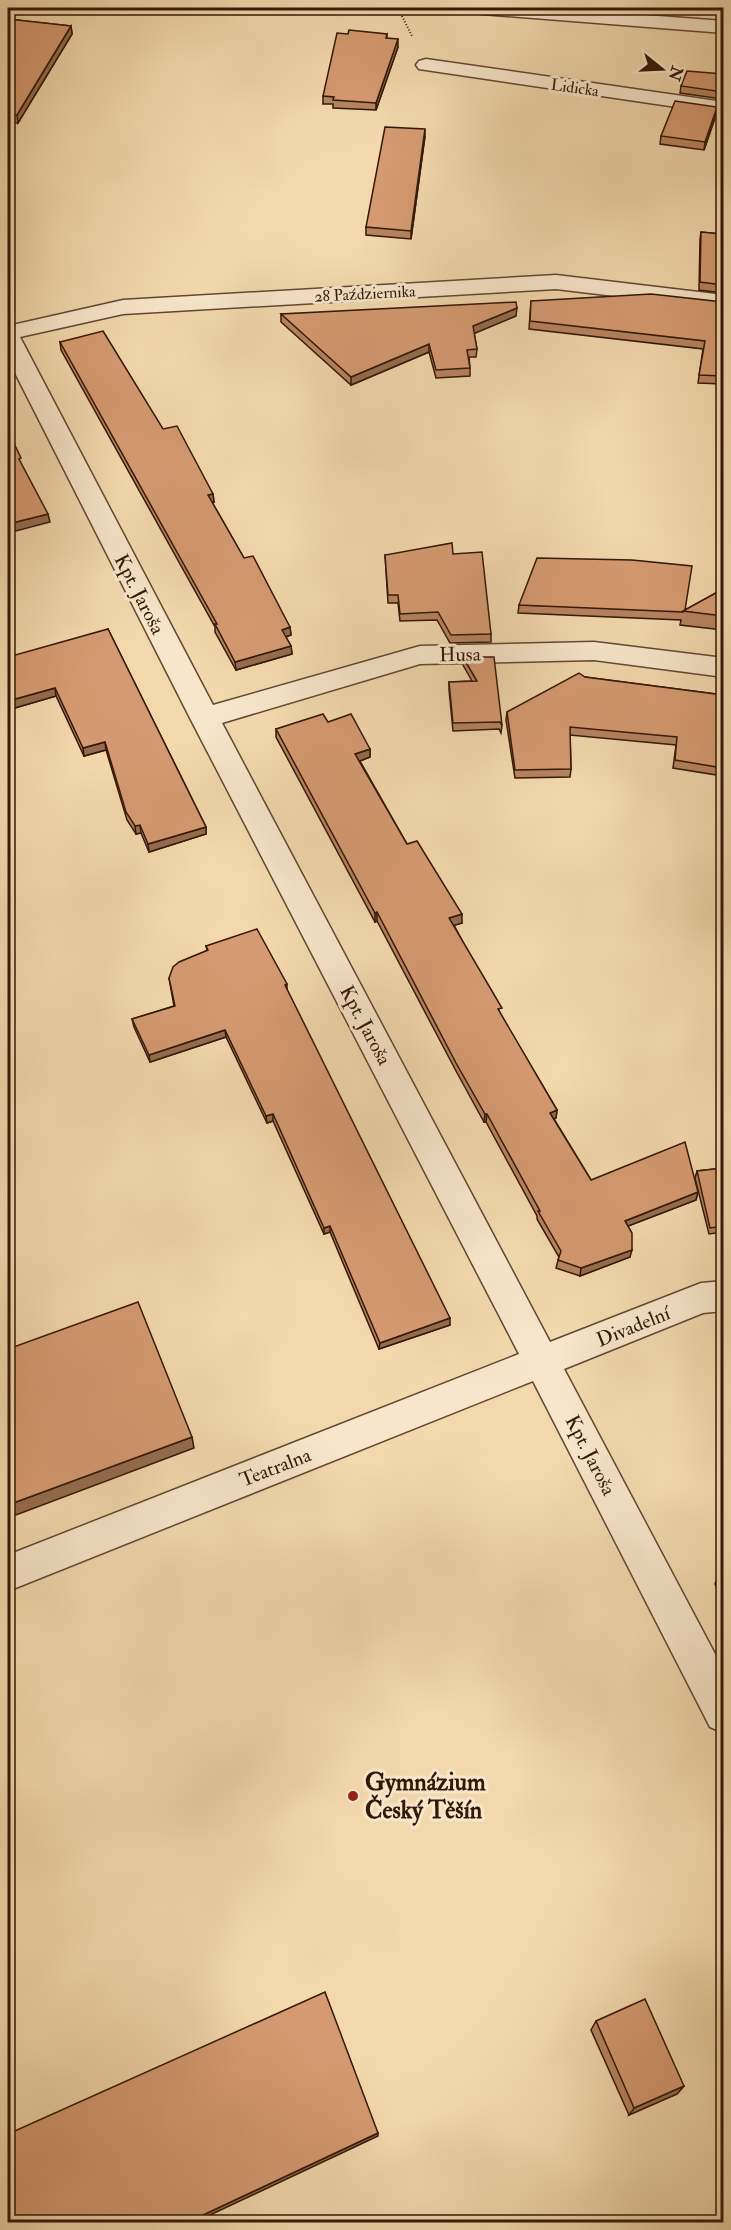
<svg xmlns="http://www.w3.org/2000/svg" width="731" height="2230" font-family="'IM FELL Double Pica',serif">
  <rect width="100%" height="100%" fill="#f3d8ae"/>
  <filter id="stains"><feTurbulence type="fractalNoise" baseFrequency=".00333" numOctaves="4"/><feColorMatrix values="0 0 0 0 .2 0 0 0 0 .09 0 0 0 0 .02 0 0 0 .5 -.17"/></filter>
  <radialGradient id="worn" r=".72"><stop offset=".6" stop-color="#630" stop-opacity="0"/><stop offset="1" stop-color="#630" stop-opacity=".3"/></radialGradient>
  <g fill="none" stroke-linecap="round" stroke-linejoin="round">
    <defs>
      <g id="street">
        <polygon points="472,8 552,8 724,21 724,33 482,14 475,12"/>
        <polygon points="426,59 724,102 724,114 419,69 416,65 419,61"/>
        <polygon points="556,275 724,295 724,309 556,289 123,314 20,337 213,705 420,646 594,642 724,658 724,677 594,660 420,664 222,723 550,1342 701,1283 724,1281 724,1311 703,1313 564,1369 724,1671 724,1733 710,1727 533,1381 8,1591 8,1555 519,1354 190,718 8,359 8,326 123,300"/>
      </g>
    </defs>
    <use href="#street" stroke="#634731" stroke-width="3"/>
    <polyline stroke="#331707" stroke-width="2" stroke-dasharray="1 2" stroke-linecap="butt" points="398,8 412,36"/>
    <use href="#street" fill="#f7e6ca" fill-rule="evenodd"/>
  </g>
  <g fill="#b78461" stroke="#331707" stroke-width="1.5">
    <polygon points="8,19 71,26 72,34 18,123 8,122"/>
    <polygon points="387,34 387,38 398,47 376,110 333,108 333,104 323,104 323,96"/>
    <polygon points="723,74 723,94 722,99 680,93 681,86"/>
    <polygon points="716,115 704,150 660,144 661,136"/>
    <polygon points="425,136 411,239 366,235 366,227"/>
    <polygon points="723,222 723,293 699,290 700,239 701,232 722,234"/>
    <polygon points="531,301 723,302 723,384 698,383 703,349 529,329"/>
    <polygon points="281,314 516,316 474,333 477,349 476,357 469,357 470,368 470,376 436,378 429,352 351,385 281,322"/>
    <polygon points="60,342 163,429 213,494 214,502 212,502 244,558 290,627 291,635 286,637 291,646 292,654 236,670 215,632 215,627 61,350"/>
    <polygon points="453,554 491,634 491,642 450,643 437,620 400,621 398,603 388,603 385,555"/>
    <polygon points="723,589 723,630 680,625 681,620 518,613 519,605 685,610"/>
    <polygon points="108,629 206,827 206,834 149,852 141,833 136,834 127,820 106,750 84,756 56,696 8,710"/>
    <polygon points="463,657 502,725 501,733 499,729 453,731 449,690 449,682 472,681 463,665"/>
    <polygon points="585,677 723,695 723,776 673,768 676,745 570,735 571,769 570,777 515,778 506,720 507,712"/>
    <polygon points="328,722 370,749 370,757 360,761 407,844 462,923 454,925 501,1015 557,1110 556,1118 554,1119 591,1180 698,1192 696,1200 628,1226 630,1257 580,1276 556,1268 559,1257 537,1219 537,1216 486,1122 484,1122 456,1071 377,921 375,922 276,737 276,729"/>
    <polygon points="206,946 287,984 287,990 450,1325 379,1349 330,1232 324,1234 273,1121 267,1123 226,1037 150,1062 134,1027 132,1019 174,1006 169,978 207,950"/>
    <polygon points="723,1168 723,1232 709,1234 695,1178 697,1171"/>
    <polygon points="723,1578 723,1600 715,1584 717,1579"/>
    <polygon points="596,2021 684,2086 677,2094 629,2115 591,2030"/>
  </g>
  <g fill="#956c4f" stroke="#331707" stroke-width="1.5">
    <polygon points="8,8 13,8 8,17"/>
    <polygon points="71,26 72,34 18,123 17,115"/>
    <polygon points="398,39 398,47 376,110 376,103"/>
    <polygon points="717,107 716,115 704,150 705,142"/>
    <polygon points="425,129 425,136 411,239 411,231"/>
    <polygon points="517,308 516,316 473,334 473,326"/>
    <polygon points="429,344 429,352 351,385 351,377"/>
    <polygon points="213,494 214,502 209,503 208,495"/>
    <polygon points="48,514 50,522 8,533 8,524"/>
    <polygon points="290,627 291,635 282,638 282,630"/>
    <polygon points="291,646 292,654 236,670 235,662"/>
    <polygon points="55,688 56,696 8,710 8,701"/>
    <polygon points="105,742 106,750 84,756 83,748"/>
    <polygon points="370,749 370,757 355,763 355,754"/>
    <polygon points="140,825 141,833 136,834 135,826"/>
    <polygon points="206,827 206,834 149,852 148,844"/>
    <polygon points="377,912 377,921 375,922 375,913"/>
    <polygon points="462,914 462,923 449,927 449,918"/>
    <polygon points="225,1030 226,1037 150,1062 149,1055"/>
    <polygon points="557,1110 556,1118 549,1121 550,1113"/>
    <polygon points="273,1114 273,1121 267,1123 266,1116"/>
    <polygon points="485,1114 487,1114 486,1122 484,1122"/>
    <polygon points="698,1192 696,1200 623,1228 625,1221"/>
    <polygon points="330,1226 330,1232 324,1234 324,1228"/>
    <polygon points="632,1250 630,1257 580,1276 581,1268"/>
    <polygon points="450,1318 450,1325 379,1349 380,1343"/>
    <polygon points="192,1437 194,1448 8,1518 8,1505"/>
    <polygon points="684,2086 677,2094 629,2115 634,2108"/>
    <polygon points="378,2133 378,2136 193,2223 186,2223"/>
  </g>
  <g fill="#d59a71" stroke="#331707" stroke-width="1.5">
    <polygon points="8,19 71,26 17,115 8,114"/>
    <polygon points="349,30 387,34 386,38 398,39 376,103 333,100 334,97 323,96 337,33 348,34"/>
    <polygon points="687,71 723,74 723,92 681,86"/>
    <polygon points="675,101 717,107 705,142 661,136"/>
    <polygon points="385,127 425,129 411,231 366,227"/>
    <polygon points="723,222 723,285 700,282 701,232 722,234"/>
    <polygon points="651,294 723,302 723,376 699,375 705,341 530,321 531,301"/>
    <polygon points="516,302 517,308 473,326 477,349 467,350 470,368 436,370 429,344 351,377 281,314"/>
    <polygon points="103,331 163,429 177,426 213,494 208,495 244,558 253,556 290,627 282,630 291,646 235,662 215,624 217,624 60,342"/>
    <polygon points="8,431 21,458 19,459 48,514 8,524"/>
    <polygon points="452,543 453,554 482,552 491,634 451,635 438,612 400,614 398,595 388,595 385,555"/>
    <polygon points="537,558 632,560 692,566 685,610 683,612 519,605"/>
    <polygon points="723,589 723,616 683,611"/>
    <polygon points="108,629 206,827 148,844 140,825 135,826 126,812 105,742 83,748 55,688 8,701 8,657"/>
    <polygon points="463,657 494,657 502,725 500,722 453,723 449,682 477,681"/>
    <polygon points="579,673 585,677 723,695 723,768 675,760 677,737 570,727 571,769 515,770 507,712"/>
    <polygon points="323,714 328,722 351,714 370,749 355,754 407,844 417,841 462,914 449,918 502,1008 498,1009 557,1110 550,1113 591,1180 685,1142 698,1192 625,1221 632,1233 632,1250 581,1268 558,1260 561,1251 538,1211 540,1211 487,1114 485,1114 456,1063 377,912 375,913 276,729"/>
    <polygon points="257,929 287,984 285,985 450,1318 380,1343 330,1226 324,1228 273,1114 266,1116 225,1030 149,1055 132,1019 175,1006 169,978 173,967 179,962 208,950 206,946"/>
    <polygon points="723,1168 723,1226 710,1228 697,1171"/>
    <polygon points="138,1302 192,1437 8,1505 8,1349"/>
    <polygon points="723,1578 723,1591 717,1579"/>
    <polygon points="325,1992 378,2133 186,2223 8,2223 8,2134"/>
    <polygon points="645,1999 684,2086 634,2108 596,2021"/>
  </g>
  <circle fill="#8f2418" stroke="#f7e6ca" stroke-width="2" cx="353" cy="1796" r="6"/>
  <g text-anchor="middle" stroke-width="6" stroke-linejoin="round" paint-order="stroke">
    <g font-size="16" fill="#331707" stroke="#f7e6ca">
      <text transform="translate(575 87) rotate(8)" y="6">Lidicka</text>
      <text transform="translate(365 293) rotate(-3)" y="6">28 Października</text>
    </g>
    <g font-size="20" fill="#331707" stroke="#f7e6ca">
      <text transform="translate(140 594) rotate(63)" y="7">Kpt. Jaroša</text>
      <text transform="translate(460 654) rotate(-1)" y="7">Husa</text>
      <text transform="translate(366 1025) rotate(62)" y="7">Kpt. Jaroša</text>
      <text transform="translate(633 1326) rotate(-22)" y="7">Divadelní</text>
      <text transform="translate(591 1455) rotate(63)" y="7">Kpt. Jaroša</text>
      <text transform="translate(275 1467) rotate(-21)" y="7">Teatralna</text>
    </g>
    <g font-size="24" font-weight="bold" fill="#331707" stroke="#f7e6ca" text-anchor="start">
      <text x="365" y="1790">Gymnázium<tspan x="365" dy="28">Český Těšín</tspan></text>
    </g>
  </g>
  <rect width="731" height="2230" fill="none" stroke="#f3d8ae" stroke-width="30"/>
  <rect x="9" y="9" width="713" height="2212" fill="none" stroke="#331707" stroke-width="3"/>
  <rect x="15" y="15" width="701" height="2200" fill="none" stroke="#331707" stroke-width="1.5"/>
  <g transform="translate(662 69) rotate(108)" stroke="#f7e6ca" stroke-width="4.5" paint-order="stroke">
  <path d="M0-4.5L10 22L0 15L-10 22Z" fill="#331707"/>
  <text y="-9" font-size="16" font-weight="bold" text-anchor="middle" fill="#331707">N</text>
  </g>
  <rect width="100%" height="100%" filter="url(#stains)"/>
  <rect width="100%" height="100%" fill="url(#worn)"/>
</svg>
